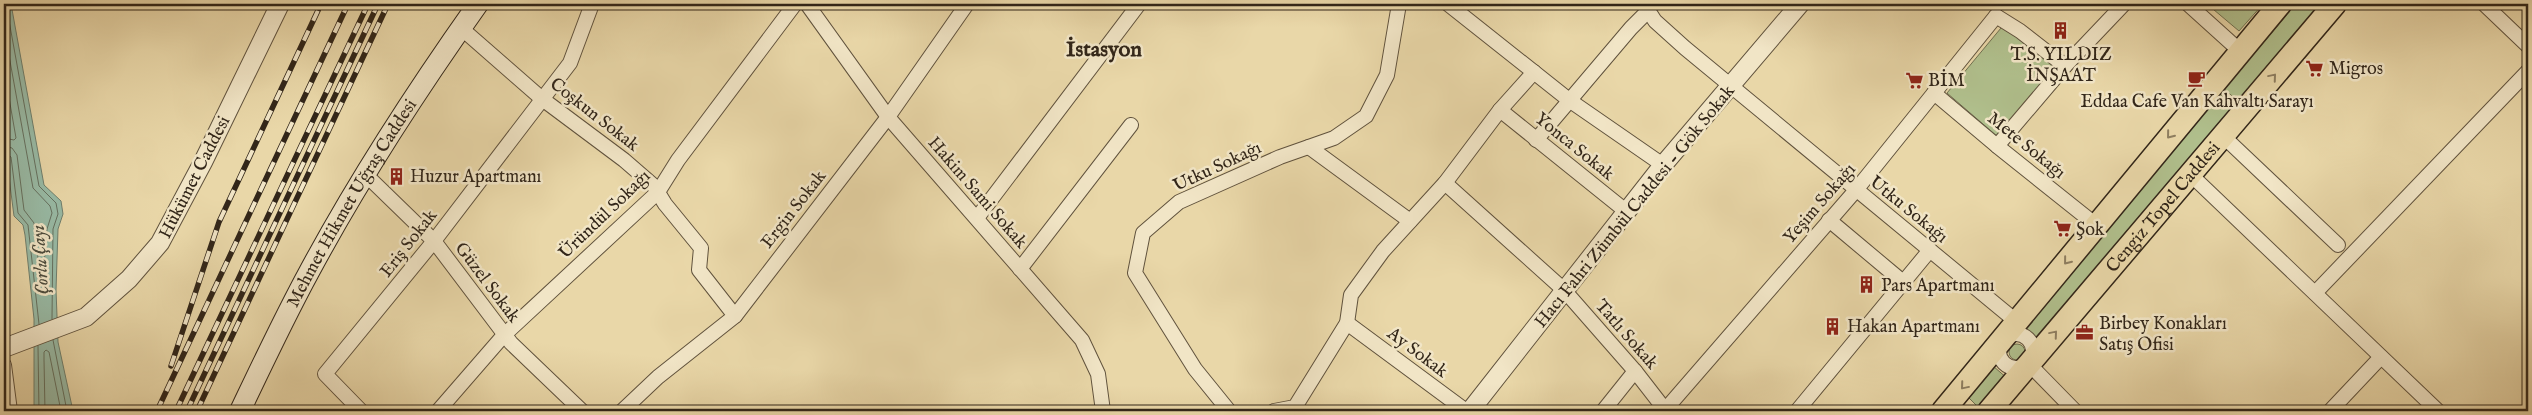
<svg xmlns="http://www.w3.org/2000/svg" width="2532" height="415" font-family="'IM FELL English',serif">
  <rect width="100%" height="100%" fill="#e9d7a8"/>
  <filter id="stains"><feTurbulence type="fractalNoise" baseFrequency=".004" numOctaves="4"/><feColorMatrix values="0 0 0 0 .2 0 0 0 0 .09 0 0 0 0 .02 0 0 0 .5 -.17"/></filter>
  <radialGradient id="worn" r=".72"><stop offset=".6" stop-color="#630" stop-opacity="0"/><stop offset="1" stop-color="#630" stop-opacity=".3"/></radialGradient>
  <g fill="#b0bf8c" stroke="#717252">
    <polygon points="2207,4 2263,4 2239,31"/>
    <polygon points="2296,4 2320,4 2238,101 2224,89"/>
    <polygon points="2006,22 2058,66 1998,137 1947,93"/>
    <polygon points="2219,93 2234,106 2039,342 2024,329"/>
    <circle cx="2017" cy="352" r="8"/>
    <polygon points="1993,366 2008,379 1981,410 1967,396"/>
  </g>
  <polygon fill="#98baa5" stroke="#6f7f6d" points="4,4 11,4 44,185 61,201 63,214 58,229 56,290 58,342 73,411 34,411 34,319 25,235 23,225 14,216 4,139"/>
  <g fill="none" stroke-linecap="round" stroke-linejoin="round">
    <g stroke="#65705f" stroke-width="1">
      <polyline points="6,4 39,186 56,203 58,214 53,229 52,319"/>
      <polyline points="4,28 33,188 50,206 52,213 47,229 43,278 40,276 34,223 24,210 17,155 12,148 4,146"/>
      <polyline points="4,69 16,138 14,140 4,138"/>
      <polyline points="4,152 11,157 18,213 28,225 39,324"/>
      <polyline points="53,340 67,411"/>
      <polyline points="38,346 39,411"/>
      <polyline points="45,411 44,360 44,352 46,350 49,352 61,411"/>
    </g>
    <defs>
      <g id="minor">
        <polyline points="807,4 888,117 1082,340 1098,374 1103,411"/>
        <polyline points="1448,4 1569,100 1663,165"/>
        <polyline points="1644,4 1655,21 1685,48 2017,322"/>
        <polyline points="2188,4 2240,51"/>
        <polyline points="2484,4 2528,46"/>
        <polyline points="1996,16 2020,31 2065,66"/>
        <polyline points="461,28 541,98 624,160 654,186 665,204 701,248 699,270 735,316"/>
        <polyline points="1934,93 1997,146 2096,225"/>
        <polyline points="1500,110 1627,212"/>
        <polyline points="2223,136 2338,245"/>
        <polyline points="1536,140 1631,28 1648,11"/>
        <polyline points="1997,146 2065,66 2124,4"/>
        <polyline points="1309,147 1410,221"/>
        <polyline points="365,174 434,241 511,343 582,411"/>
        <polyline points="2190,174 2438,411"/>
        <polyline points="1445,183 1564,290 1635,371 1666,411"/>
        <polyline points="977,218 1139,4"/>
        <polyline points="1829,220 1903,282"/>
        <polyline points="1020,269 1131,125"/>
        <polyline points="2315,293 2528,71"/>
        <polyline points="1347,323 1466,411"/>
        <circle cx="2016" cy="351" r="17"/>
        <polyline points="2029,364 2075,411"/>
        <polyline points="4,365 10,411"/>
        <polyline points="1665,410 1856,190 1996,16"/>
        <polyline points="361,411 325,374 434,241 570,63 592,4"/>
        <polyline points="438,411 504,335 658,192 678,160 795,4"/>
        <polyline points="622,411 658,377 735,316 888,117 967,4"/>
        <polyline points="1229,411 1195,369 1135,273 1143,233 1179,202 1280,157 1334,138 1366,116 1387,75 1399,4"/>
        <polyline points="1274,411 1295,407 1347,323 1351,295 1383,251 1445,183 1500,110 1534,72"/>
        <polyline points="1603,411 1635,371"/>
        <polyline points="1797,411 1930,250"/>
        <polyline points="2330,411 2381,357"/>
      </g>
      <g id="tertiary">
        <polyline points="4,348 86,317 129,279 160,243 203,162 280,4"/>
        <polyline points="1470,411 1663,165 1800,4"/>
      </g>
      <g id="secondary">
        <path id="s1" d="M240 411C262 365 284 318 309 272 359 179 417 90 478 4"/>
      </g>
      <g id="primary">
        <polyline points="1943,411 2280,4"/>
        <path id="s2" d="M1989 411 2335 4"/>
      </g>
    </defs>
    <use href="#minor" stroke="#60523d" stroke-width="16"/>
    <use href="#tertiary" stroke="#60523d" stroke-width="20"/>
    <use href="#secondary" stroke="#322619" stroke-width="22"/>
    <use href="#primary" stroke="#322619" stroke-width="25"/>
    <use href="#minor" stroke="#f1e5c6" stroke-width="14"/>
    <use href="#tertiary" stroke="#f1e5c6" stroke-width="18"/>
    <use href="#secondary" stroke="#f1e5c6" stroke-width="20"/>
    <use href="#primary" stroke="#e9d7a8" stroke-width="22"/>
    <defs>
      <g id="rail">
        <polyline points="171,366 219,222 321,4"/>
        <polyline points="157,411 348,4"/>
        <polyline points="176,411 368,4"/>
        <polyline points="187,411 378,4"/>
        <polyline points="197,411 388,4"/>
      </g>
    </defs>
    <use href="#rail" stroke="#322619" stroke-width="5.5"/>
    <use href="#rail" stroke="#f1e5c6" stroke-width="4" stroke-dasharray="11" stroke-linecap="butt"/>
  </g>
  <defs><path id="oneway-chevron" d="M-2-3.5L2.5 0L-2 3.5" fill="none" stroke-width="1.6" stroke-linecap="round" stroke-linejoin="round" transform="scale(1.25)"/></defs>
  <g stroke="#8e7e60">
    <use href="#oneway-chevron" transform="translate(2273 77) rotate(-50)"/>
    <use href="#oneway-chevron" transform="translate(2170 135) rotate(129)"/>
    <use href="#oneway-chevron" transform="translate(2067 261) rotate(129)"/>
    <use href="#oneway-chevron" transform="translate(2054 334) rotate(-50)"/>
    <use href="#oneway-chevron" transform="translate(1964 386) rotate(130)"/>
  </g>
  <defs>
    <symbol id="building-bare" viewBox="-9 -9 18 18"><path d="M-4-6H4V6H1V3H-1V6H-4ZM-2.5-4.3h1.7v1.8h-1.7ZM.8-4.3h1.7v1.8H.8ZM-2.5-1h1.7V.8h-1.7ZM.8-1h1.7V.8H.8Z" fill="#8f2418" stroke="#f1e5c6" stroke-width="2.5" paint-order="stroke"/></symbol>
    <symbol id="supermarket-bare" viewBox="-9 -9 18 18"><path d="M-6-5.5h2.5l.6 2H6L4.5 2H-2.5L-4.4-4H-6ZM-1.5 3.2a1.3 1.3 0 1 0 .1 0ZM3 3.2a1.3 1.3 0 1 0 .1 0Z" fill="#8f2418" stroke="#f1e5c6" stroke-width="2.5" paint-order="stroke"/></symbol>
    <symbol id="cafe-bare" viewBox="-9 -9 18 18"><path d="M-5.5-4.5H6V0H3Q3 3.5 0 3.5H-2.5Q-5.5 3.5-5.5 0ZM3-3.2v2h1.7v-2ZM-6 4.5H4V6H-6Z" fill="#8f2418" stroke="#f1e5c6" stroke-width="2.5" paint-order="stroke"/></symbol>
    <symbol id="office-bare" viewBox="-9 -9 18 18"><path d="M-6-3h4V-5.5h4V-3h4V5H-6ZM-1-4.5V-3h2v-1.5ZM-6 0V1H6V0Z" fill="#8f2418" stroke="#f1e5c6" stroke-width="2.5" paint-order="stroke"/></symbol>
  </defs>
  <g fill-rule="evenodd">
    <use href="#building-bare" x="2048" y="18" width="25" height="25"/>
    <use href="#supermarket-bare" x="2302" y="56" width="25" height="25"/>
    <use href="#cafe-bare" x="2184" y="66" width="25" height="25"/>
    <use href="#supermarket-bare" x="1902" y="68" width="25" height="25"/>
    <use href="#building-bare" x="384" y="164" width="25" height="25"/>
    <use href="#supermarket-bare" x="2050" y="216" width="25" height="25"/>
    <use href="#building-bare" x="1854" y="272" width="25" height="25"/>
    <use href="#building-bare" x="1820" y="314" width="25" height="25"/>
    <use href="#office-bare" x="2072" y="320" width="25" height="25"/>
  </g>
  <g text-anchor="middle" stroke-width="5" stroke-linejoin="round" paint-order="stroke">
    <g font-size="18" fill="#322619" stroke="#f1e5c6" text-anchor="start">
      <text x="2061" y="60" text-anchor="middle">T.S. YILDIZ<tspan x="2061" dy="21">İNŞAAT</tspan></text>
      <text x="2329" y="74">Migros</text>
      <text x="1928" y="86">BİM</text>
      <text x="2197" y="107" text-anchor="middle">Eddaa Cafe Van Kahvaltı Sarayı</text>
      <text x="410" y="182">Huzur Apartmanı</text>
      <text x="2076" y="235">Şok</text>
      <text x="1881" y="291">Pars Apartmanı</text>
      <text x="2099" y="329">Birbey Konakları<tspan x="2099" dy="21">Satış Ofisi</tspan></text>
      <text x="1847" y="332">Hakan Apartmanı</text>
    </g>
    <g font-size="18" fill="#322619" stroke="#f1e5c6">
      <text transform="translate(595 114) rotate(38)" y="6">Coşkun Sokak</text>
      <text transform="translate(2027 145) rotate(39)" y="6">Mete Sokağı</text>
      <text transform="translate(1575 146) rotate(39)" y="6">Yonca Sokak</text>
      <text transform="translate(1217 166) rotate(-25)" y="6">Utku Sokağı</text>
      <text transform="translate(194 177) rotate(-63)" y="6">Hükümet Caddesi</text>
      <text transform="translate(978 192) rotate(49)" y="6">Hakim Sami Sokak</text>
      <text dy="6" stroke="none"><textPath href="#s1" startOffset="236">Mehmet Hikmet Uğraş Caddesi</textPath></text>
      <text transform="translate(1819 203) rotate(-49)" y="6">Yeşim Sokağı</text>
      <text transform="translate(1634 206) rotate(-51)" y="6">Hacı Fahri Zümbül Caddesi - Gök Sokak</text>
      <text dy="6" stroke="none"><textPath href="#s2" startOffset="268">Cengiz Topel Caddesi</textPath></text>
      <text transform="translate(793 209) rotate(-52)" y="6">Ergin Sokak</text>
      <text transform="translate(1909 209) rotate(39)" y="6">Utku Sokağı</text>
      <text transform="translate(604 214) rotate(-44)" y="6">Üründül Sokağı</text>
      <text transform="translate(408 243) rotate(-52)" y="6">Eriş Sokak</text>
      <text transform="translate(488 282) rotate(53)" y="6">Güzel Sokak</text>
      <text transform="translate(1627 334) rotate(49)" y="6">Tatlı Sokak</text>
      <text transform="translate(1418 352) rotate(37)" y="6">Ay Sokak</text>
    </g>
    <g font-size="19" font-style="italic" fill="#4c4b3c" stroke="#f1e5c6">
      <text transform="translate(39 260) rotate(-94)" y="7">Çorlu Çayı</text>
    </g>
    <g font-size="22" font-weight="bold" fill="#322619" stroke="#f1e5c6">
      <text x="1104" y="56">İstasyon</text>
    </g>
  </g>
  <rect width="2532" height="415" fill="none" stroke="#e9d7a8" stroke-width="20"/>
  <rect x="5" y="5" width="2522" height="405" fill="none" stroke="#322619" stroke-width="2.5"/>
  <rect x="10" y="10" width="2512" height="395" fill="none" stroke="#322619"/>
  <rect width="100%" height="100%" filter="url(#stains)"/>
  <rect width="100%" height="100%" fill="url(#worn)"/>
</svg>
